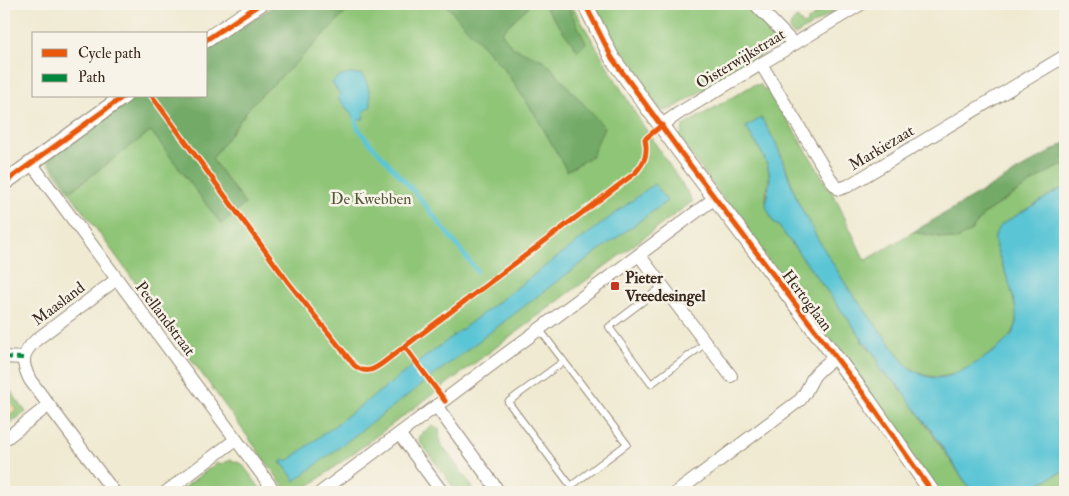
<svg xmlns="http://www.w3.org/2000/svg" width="1069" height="496" font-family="'IM FELL Double Pica',serif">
  <rect width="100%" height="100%" fill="#f7f3e8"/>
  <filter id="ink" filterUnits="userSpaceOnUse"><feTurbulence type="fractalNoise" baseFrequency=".02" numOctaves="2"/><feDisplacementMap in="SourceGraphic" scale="10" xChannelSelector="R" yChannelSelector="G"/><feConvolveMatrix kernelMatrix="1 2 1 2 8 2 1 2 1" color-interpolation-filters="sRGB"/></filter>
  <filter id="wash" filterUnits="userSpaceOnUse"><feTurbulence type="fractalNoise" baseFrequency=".0096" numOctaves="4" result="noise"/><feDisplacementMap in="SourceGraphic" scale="20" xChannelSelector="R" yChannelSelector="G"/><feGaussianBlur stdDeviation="1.12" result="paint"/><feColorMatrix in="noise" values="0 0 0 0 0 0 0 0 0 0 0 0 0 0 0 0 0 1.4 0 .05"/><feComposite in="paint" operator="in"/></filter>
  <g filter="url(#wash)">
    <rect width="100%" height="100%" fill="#f0ead2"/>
    <g fill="#8fc577" stroke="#65784a">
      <polygon points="276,4 571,4 635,113 693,201 301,492 288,492 43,156 135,96 206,96 206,50"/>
      <polygon points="594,4 748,4 778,35 780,42 778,45 672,109 663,111 657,107 620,57"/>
      <path d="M827 4H847L795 35 791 33C788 25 792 22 797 18L804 25Z"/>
      <path d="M753 85H761L764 90 768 88 837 201 865 261 913 232 956 240 986 212 1053 169 1065 165V186L1004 223 996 248 1011 288 1017 315 1015 328 1008 341C976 363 942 395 905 364L848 288 807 222 798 202 783 159 761 118 746 127C754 141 766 156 769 172 770 181 766 189 766 199 766 206 771 218 775 224L778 225 862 338 861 340 878 359 879 367 888 378 894 381 907 397 972 492H938L678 137 682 133 683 126Z"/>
      <polygon points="4,382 26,412 4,428"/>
      <polygon points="433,426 439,429 440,443 476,492 457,492 419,441 420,435 430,427"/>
      <polygon points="231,460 242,464 263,492 178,492 217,463 219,465"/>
      <polygon points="1065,470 1065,492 1024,492"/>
    </g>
    <g fill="#73aa68" stroke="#576a43">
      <polygon points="279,4 356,4 344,14 299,60 252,104 212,159 245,204 221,224 151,131 71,191 49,159 138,96 206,96 206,51"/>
      <polygon points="445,4 531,4 501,32 512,47 545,61 604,127 592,156 567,171 536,116 504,69"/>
      <polygon points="543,4 567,4 586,43 578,51"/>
      <polygon points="1065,143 1065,165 1053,169 986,212 970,232 956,240 913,232"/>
    </g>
    <polygon fill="#eeda9e" stroke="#94825e" points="4,392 16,410 4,419"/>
    <g fill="#5ac5d5" stroke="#4a787a">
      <path d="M350 74H361C369 84 370 93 371 106L364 111 363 119 355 120 350 112 338 98 340 94 332 83 338 77Z"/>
      <path d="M761 118 776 143 798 202 816 236 848 288 905 364C916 373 929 380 944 377 960 375 1012 344 1015 328 1020 307 1008 281 1001 261 999 255 996 249 995 243 994 234 997 228 1004 223L1065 186V470L1024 492H972L931 430 894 381 883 373 879 367 878 359 865 342H862V338L778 225 775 224C771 218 770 213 766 207 766 198 769 189 770 180 770 161 755 143 746 127Z"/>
      <polygon points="654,184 667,201 560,279 295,481 283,464 281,464 281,461 289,460"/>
    </g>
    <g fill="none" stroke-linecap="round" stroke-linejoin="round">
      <polyline stroke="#5ac5d5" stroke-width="4.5" points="356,116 357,126 363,135 419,197 477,271"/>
    </g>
  </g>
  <g filter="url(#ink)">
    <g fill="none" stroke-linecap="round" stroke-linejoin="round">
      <defs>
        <g id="service">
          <polyline points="663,286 609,327 651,384 706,343"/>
          <polyline points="540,330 627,444 571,486 508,402 564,361"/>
        </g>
        <g id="minor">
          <polyline points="755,4 794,44"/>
          <polyline points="761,64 833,183 839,189 848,186 1065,56"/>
          <polyline points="662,125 679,113 861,4"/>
          <polyline points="31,163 275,492"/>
          <polyline points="639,255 731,376"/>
          <polyline points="4,357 23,358"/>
          <polyline points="437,407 499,492"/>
          <polyline points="400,435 442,492"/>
          <polyline points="4,440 49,405"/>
          <path d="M114 492 30 380C21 362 21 354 36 340L117 279"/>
          <polyline points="166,492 235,440"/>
          <polyline points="321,492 715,198"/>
          <path d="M677 492 800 400C807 392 809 384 814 376 820 368 828 363 835 357"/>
        </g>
        <g id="tertiary">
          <polyline points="585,4 612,58 681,153 868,400 932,492"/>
          <polyline points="206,40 260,4"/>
          <polyline points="4,183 124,96"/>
        </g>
      </defs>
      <use href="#service" stroke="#968a78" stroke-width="8"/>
      <use href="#minor" stroke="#968a78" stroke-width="14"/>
      <use href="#tertiary" stroke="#968a78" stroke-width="17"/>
      <use href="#service" stroke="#fff" stroke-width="6"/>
      <use href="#minor" stroke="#fff" stroke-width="12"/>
      <use href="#tertiary" stroke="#fff" stroke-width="15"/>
      <polyline stroke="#00873e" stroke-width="4" stroke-dasharray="8 4" stroke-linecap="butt" points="4,357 23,358"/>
      <defs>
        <g id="cycleway">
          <polyline points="585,4 612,58 681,153 868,400 932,492"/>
          <polyline points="206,40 260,4"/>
          <path d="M152 96 288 282 354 365C368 378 380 365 392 356L635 173C645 162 648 154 645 139L662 125"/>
          <polyline points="4,183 124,96"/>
          <polyline points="405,347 445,401"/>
        </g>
      </defs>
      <use href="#cycleway" stroke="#f7f3e8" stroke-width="8"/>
      <use href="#cycleway" stroke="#e8590c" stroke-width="5"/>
    </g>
  </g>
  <rect fill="#c8321e" stroke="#f7f3e8" stroke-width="2" x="610" y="281" width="10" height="10" rx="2.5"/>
  <g text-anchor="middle" stroke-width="5" stroke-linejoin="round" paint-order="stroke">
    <g font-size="16" fill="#3b2a1e" stroke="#f7f3e8">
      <text transform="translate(740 58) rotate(-31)" y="6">Oisterwijkstraat</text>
      <text transform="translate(881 147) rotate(-31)" y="6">Markiezaat</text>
      <text transform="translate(808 300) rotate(53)" y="6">Hertoglaan</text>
      <text transform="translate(58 303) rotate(-37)" y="6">Maasland</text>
      <text transform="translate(166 318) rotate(53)" y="6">Peellandstraat</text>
    </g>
    <g font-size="16" fill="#545839" stroke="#f7f3e8">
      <text x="371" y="204">De Kwebben</text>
    </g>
    <g font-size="16" font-weight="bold" fill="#3b2a1e" stroke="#f7f3e8" text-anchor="start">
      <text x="625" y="283">Pieter<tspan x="625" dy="18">Vreedesingel</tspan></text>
    </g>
  </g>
  <rect width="1069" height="496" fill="none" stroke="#f7f3e8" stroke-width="20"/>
  <rect x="32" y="32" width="175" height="65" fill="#f7f3e8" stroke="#aca397"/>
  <rect x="42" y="49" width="25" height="8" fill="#e8590c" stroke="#aca397"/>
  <text x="78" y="58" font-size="15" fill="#3b2a1e">Cycle path</text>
  <rect x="42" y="74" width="25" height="8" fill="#00873e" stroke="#aca397"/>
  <text x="78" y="82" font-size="15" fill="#3b2a1e">Path</text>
</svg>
